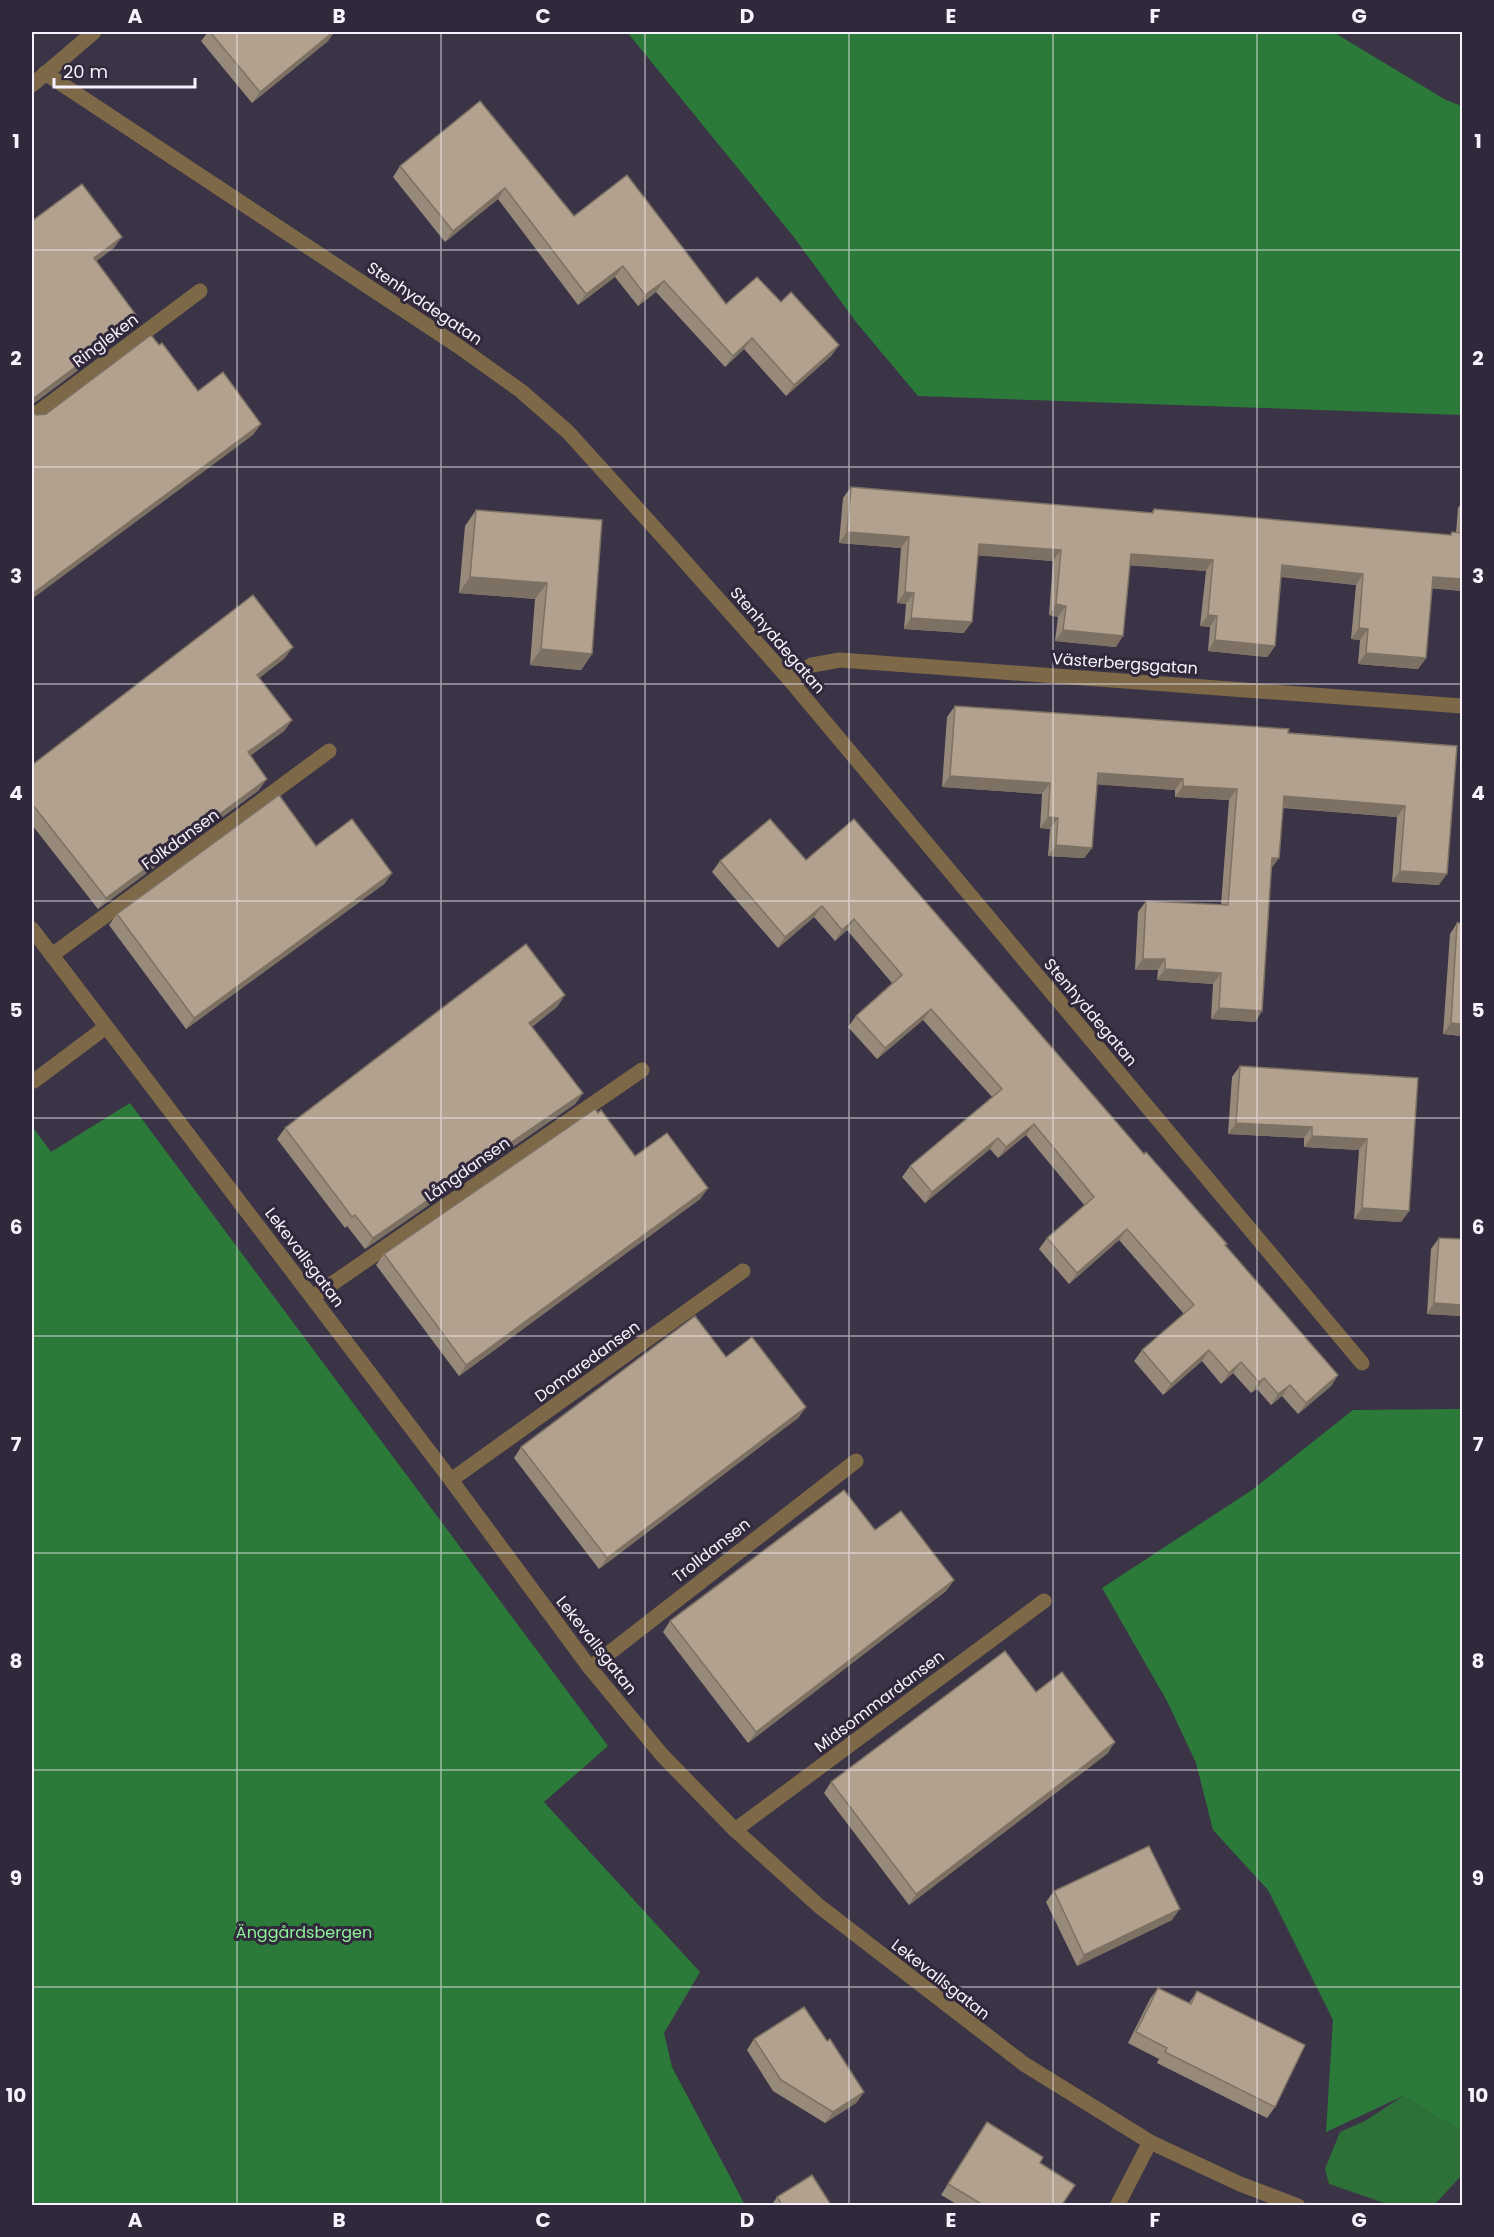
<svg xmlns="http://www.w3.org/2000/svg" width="1494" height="2237" font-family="Poppins,sans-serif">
  <rect width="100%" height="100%" fill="#3b3346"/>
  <polygon fill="#2d7138" points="1403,2096 1462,2132 1462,2175 1434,2205 1390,2205 1329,2184 1325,2169 1340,2132 1365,2121"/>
  <g fill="#2c7a3a">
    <polygon points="627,32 1333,32 1446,100 1462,106 1462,415 918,396 856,322 793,236"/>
    <polygon points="130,1103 608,1746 544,1802 700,1972 664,2033 672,2067 745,2205 32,2205 32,1126 51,1152"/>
    <polygon points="1462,1409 1462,2132 1403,2096 1326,2132 1333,2020 1268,1890 1213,1830 1196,1763 1167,1701 1102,1588 1252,1490 1353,1410"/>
  </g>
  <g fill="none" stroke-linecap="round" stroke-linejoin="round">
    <g stroke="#7d6947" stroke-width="15">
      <polyline points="32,417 200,291"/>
      <polyline points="52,955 329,751"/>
      <polyline points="34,1081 106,1027"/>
      <polyline points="313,1297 642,1070"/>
      <polyline points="451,1480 743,1271"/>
      <polyline points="590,1668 856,1461"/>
      <polyline points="735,1830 1044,1601"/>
      <polyline points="1117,2206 1150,2142"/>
    </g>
    <g stroke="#7d6947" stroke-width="15">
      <polyline points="45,73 458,346 521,391 568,432 672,547 789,679 1362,1363"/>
      <polyline points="32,85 94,32"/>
      <polyline points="789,679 812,665 840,660 1462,706"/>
      <polyline points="32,929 451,1480 590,1668 662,1755 735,1830 819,1906 1024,2064 1150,2142 1240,2184 1298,2206"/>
    </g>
  </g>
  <g fill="#988a7a">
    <polygon points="208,32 334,32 328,41 252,103 201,41"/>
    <polygon points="480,101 574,216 726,304 781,302 839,345 831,356 786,396 744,349 725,367 656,292 638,306 615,277 578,305 498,199 445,242 393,177 400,166"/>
    <polygon points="851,487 1151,513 1154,509 1450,535 1452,532 1456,533 1458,508 1462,502 1462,591 1432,588 1426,658 1418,669 1358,664 1360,640 1351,639 1356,585 1281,577 1275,646 1267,657 1208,651 1210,627 1200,626 1206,571 1130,565 1116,647 1055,641 1058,617 1049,615 1053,561 978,555 964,633 904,629 906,604 897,603 901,548 839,543 843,498"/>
    <polygon points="476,510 602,520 592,654 581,670 530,665 535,599 459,593 465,526"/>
    <polygon points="285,658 259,678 292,720 284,731 250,756 259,790 98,909 32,825 32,765"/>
    <polygon points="955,706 1457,746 1439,885 1392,882 1397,817 1283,808 1271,869 1262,1011 1255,1022 1211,1019 1213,984 1157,980 1158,970 1135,970 1138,912 1146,901 1221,905 1229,800 1175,797 1175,790 1097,784 1092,848 1084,858 1048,856 1050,829 1040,828 1042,794 942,787 947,717"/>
    <polygon points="316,846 392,873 384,884 186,1029 109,925 117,914"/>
    <polygon points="806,860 1144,1154 1338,1375 1331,1386 1298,1414 1282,1396 1271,1405 1257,1389 1251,1393 1233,1373 1221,1384 1202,1361 1163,1395 1134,1361 1142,1350 1184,1314 1119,1240 1069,1284 1039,1249 1047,1238 1085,1206 1026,1135 998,1158 990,1149 925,1203 902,1177 910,1166 992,1097 923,1020 877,1059 848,1027 856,1016 892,983 847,930 835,941 814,917 778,948 712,872 720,861"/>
    <polygon points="1457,923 1462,1036 1443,1034 1450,934"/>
    <polygon points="558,1006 532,1027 583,1093 575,1104 365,1249 347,1226 345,1228 277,1139 285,1128"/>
    <polygon points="1240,1066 1418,1078 1409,1211 1401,1222 1354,1219 1359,1150 1304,1147 1304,1138 1228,1134 1232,1077"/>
    <polygon points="635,1156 708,1188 700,1199 459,1376 376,1265 384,1254"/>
    <polygon points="1439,1238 1462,1239 1462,1316 1427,1314 1431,1249"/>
    <polygon points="806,1407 798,1418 599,1569 514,1458 521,1447"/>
    <polygon points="875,1530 954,1580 946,1591 748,1743 663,1632 670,1621"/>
    <polygon points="1036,1692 1108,1753 909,1905 824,1793 831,1782"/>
    <polygon points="1054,1891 1172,1920 1077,1966 1046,1902"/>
    <polygon points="1158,1988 1189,2003 1197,1991 1275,2107 1267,2118 1157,2063 1159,2059 1128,2043 1150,1999"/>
    <polygon points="754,2039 827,2041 864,2092 856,2103 825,2123 773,2091 747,2050"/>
    <polygon points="987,2122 1040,2163 1062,2205 958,2205 941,2195"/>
    <polygon points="777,2197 831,2205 774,2205 773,2203"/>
  </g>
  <g fill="#7c7163">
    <polygon points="333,32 334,32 328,41 252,103 260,92"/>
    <polygon points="505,188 498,199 445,242 453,231"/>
    <polygon points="122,237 114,248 86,269 94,258"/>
    <polygon points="623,266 615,277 578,305 586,294"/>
    <polygon points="664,281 656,292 638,306 645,295"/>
    <polygon points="139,319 132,330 32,405 32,402 34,398"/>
    <polygon points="752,338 744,349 725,367 733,356"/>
    <polygon points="839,345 831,356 786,396 794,385"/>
    <polygon points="261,424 253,435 32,599 32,594"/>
    <polygon points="847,532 909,537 901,548 839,543"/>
    <polygon points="979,544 1061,550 1053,561 971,555"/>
    <polygon points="1131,554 1213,560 1206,571 1123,565"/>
    <polygon points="1282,565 1363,574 1356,585 1275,576"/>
    <polygon points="470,577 547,583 535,599 459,593"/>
    <polygon points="1433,577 1462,579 1462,591 1426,588"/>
    <polygon points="905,592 914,593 906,604 897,603"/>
    <polygon points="1056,604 1066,606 1058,617 1049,615"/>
    <polygon points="1208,615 1217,616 1210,627 1200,626"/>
    <polygon points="911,618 972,622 964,633 904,629"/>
    <polygon points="1359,628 1368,629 1360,640 1351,639"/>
    <polygon points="1063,630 1123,636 1116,647 1055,641"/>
    <polygon points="1215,640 1275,646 1267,657 1208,651"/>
    <polygon points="293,647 285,658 249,686 257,675"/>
    <polygon points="541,649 592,654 581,670 530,665"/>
    <polygon points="1366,653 1426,658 1418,669 1358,664"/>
    <polygon points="292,720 284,731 240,763 248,752"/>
    <polygon points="1098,773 1183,779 1175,790 1090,784"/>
    <polygon points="950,776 1050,783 1042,794 942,787"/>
    <polygon points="267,779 259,790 98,909 106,898"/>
    <polygon points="1183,786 1237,789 1229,800 1175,797"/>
    <polygon points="1284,796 1405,806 1397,817 1276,807"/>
    <polygon points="1048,817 1058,818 1050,829 1040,828"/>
    <polygon points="1056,845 1092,848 1084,858 1048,856"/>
    <polygon points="1272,858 1279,858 1271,869"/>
    <polygon points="1400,871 1447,874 1439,885 1392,882"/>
    <polygon points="392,873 384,884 186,1029 194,1018"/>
    <polygon points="822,906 814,917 778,948 785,937"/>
    <polygon points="854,919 847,930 835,941 842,930"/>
    <polygon points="1143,959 1165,959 1158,970 1135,970"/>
    <polygon points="1165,969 1221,973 1213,984 1157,980"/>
    <polygon points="565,995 558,1006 522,1034 529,1023"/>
    <polygon points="1219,1008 1262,1011 1255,1022 1211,1019"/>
    <polygon points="931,1009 923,1020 877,1059 885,1048"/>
    <polygon points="1451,1023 1462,1024 1462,1036 1443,1034"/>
    <polygon points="583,1093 575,1104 365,1249 373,1238"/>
    <polygon points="1236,1123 1312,1127 1304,1138 1228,1134"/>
    <polygon points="1034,1124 1026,1135 998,1158 1006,1147"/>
    <polygon points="1312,1136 1367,1139 1359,1150 1304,1147"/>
    <polygon points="998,1138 990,1149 925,1203 932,1192"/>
    <polygon points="708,1188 700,1199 459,1376 466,1365"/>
    <polygon points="1362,1208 1409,1211 1401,1222 1354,1219"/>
    <polygon points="1127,1229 1119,1240 1069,1284 1077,1273"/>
    <polygon points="1434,1303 1462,1305 1462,1316 1427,1314"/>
    <polygon points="1209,1350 1202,1361 1163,1395 1171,1384"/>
    <polygon points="1241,1362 1233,1373 1221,1384 1229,1373"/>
    <polygon points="1338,1375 1331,1386 1298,1414 1306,1403"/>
    <polygon points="1264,1378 1257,1389 1251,1393 1259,1382"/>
    <polygon points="1290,1385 1282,1396 1271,1405 1278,1394"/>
    <polygon points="806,1407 798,1418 599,1569 607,1558"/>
    <polygon points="954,1580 946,1591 748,1743 756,1732"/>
    <polygon points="1115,1742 1108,1753 909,1905 916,1894"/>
    <polygon points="1180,1909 1172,1920 1077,1966 1084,1955"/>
    <polygon points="864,2092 856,2103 825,2123 833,2112"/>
  </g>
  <g fill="#b1a18e" stroke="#7c7163" stroke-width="1.5">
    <polygon points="210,32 333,32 260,92"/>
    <polygon points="480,101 574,216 627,175 726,304 757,277 781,302 791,292 839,345 794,385 752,338 733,356 664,281 645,295 623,266 586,294 505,188 453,231 400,166"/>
    <polygon points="82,184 122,237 94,258 139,319 34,398 32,401 32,221"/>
    <polygon points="151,335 159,345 162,343 198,391 223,372 261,424 32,594 32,410 36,415 46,414"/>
    <polygon points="851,487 1153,513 1154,509 1451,535 1452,532 1462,533 1462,532 1462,579 1433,577 1426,658 1366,653 1368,629 1359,628 1363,574 1282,565 1275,646 1215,640 1217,616 1208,615 1213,560 1131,554 1123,636 1063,630 1066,606 1056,604 1061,550 979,544 972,622 911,618 914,593 905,592 909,537 847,532"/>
    <polygon points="476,510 602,520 592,654 541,649 547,583 470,577"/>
    <polygon points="253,595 293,647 257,675 292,720 248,752 267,779 106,898 32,804 32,765"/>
    <polygon points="955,706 1289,729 1288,733 1457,746 1447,874 1400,871 1405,806 1284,796 1279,858 1272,858 1262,1011 1219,1008 1221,973 1165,969 1165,959 1143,959 1146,901 1228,905 1237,789 1183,786 1183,779 1098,773 1092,848 1056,845 1058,818 1048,817 1050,783 950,776"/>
    <polygon points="279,795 316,846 352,819 392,873 194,1018 117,914"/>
    <polygon points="770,819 806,860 854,819 1144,1154 1146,1152 1227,1244 1225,1245 1338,1375 1306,1403 1290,1385 1278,1394 1264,1378 1259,1382 1241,1362 1229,1373 1209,1350 1171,1384 1142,1350 1194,1305 1127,1229 1077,1273 1047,1238 1094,1197 1034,1124 1006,1147 998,1138 932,1192 910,1166 1002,1089 931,1009 885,1048 856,1016 902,975 854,919 842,930 822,906 785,937 720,861"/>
    <polygon points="1457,923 1462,923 1462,1024 1451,1023"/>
    <polygon points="526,944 565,995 529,1023 583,1093 373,1238 355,1215 352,1217 285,1128"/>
    <polygon points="1240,1066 1418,1078 1409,1211 1362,1208 1367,1139 1312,1136 1312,1127 1236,1123"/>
    <polygon points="595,1109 598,1113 601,1110 635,1156 667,1133 708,1188 466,1365 384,1254"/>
    <polygon points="1439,1238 1462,1239 1462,1305 1434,1303"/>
    <polygon points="695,1316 726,1357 752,1337 806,1407 607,1558 521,1447"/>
    <polygon points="844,1490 875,1530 901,1511 954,1580 756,1732 670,1621"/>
    <polygon points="1005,1651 1036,1692 1062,1672 1115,1742 916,1894 831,1782"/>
    <polygon points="1149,1846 1180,1909 1084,1955 1054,1891"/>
    <polygon points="1158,1988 1191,2004 1197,1991 1305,2045 1275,2107 1165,2052 1167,2048 1136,2032"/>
    <polygon points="804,2007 827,2041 830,2039 864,2092 833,2112 781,2080 754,2039"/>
    <polygon points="987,2122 1043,2157 1040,2163 1075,2185 1062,2205 983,2205 948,2184"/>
    <polygon points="812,2175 831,2205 782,2205 777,2197"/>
  </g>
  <path fill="none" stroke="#f7f2fe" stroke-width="1.5" stroke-opacity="0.55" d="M237 32V2206M441 32V2206M645 32V2206M849 32V2206M1053 32V2206M1257 32V2206M32 250H1462M32 467H1462M32 684H1462M32 901H1462M32 1118H1462M32 1336H1462M32 1553H1462M32 1770H1462M32 1987H1462"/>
  <g text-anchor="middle" stroke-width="6" stroke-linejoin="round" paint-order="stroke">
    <g font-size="16" fill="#f7f2fe" stroke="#31293b">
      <text transform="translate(425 303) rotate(34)" y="6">Stenhyddegatan</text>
      <text transform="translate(105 340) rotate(-37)" y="6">Ringleken</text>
      <text transform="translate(778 640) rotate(49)" y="6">Stenhyddegatan</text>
      <text transform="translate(1125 663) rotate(4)" y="6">Västerbergsgatan</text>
      <text transform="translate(180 839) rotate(-36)" y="6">Folkdansen</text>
      <text transform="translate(1091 1012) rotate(50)" y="6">Stenhyddegatan</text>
      <text transform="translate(467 1169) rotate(-35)" y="6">Långdansen</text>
      <text transform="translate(305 1257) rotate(53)" y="6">Lekevallsgatan</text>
      <text transform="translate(587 1361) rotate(-36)" y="6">Domaredansen</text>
      <text transform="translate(711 1550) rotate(-38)" y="6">Trolldansen</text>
      <text transform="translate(597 1645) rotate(52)" y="6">Lekevallsgatan</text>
      <text transform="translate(879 1701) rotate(-37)" y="6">Midsommardansen</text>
      <text transform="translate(941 1979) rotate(38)" y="6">Lekevallsgatan</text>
    </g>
    <g font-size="16" fill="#8df199" stroke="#31293b">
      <text x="304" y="1938">Änggårdsbergen</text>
    </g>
  </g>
  <rect width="1494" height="2237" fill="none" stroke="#31293b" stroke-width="66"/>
  <path d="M54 78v9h141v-9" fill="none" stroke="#f7f2fe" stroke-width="3"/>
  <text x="63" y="78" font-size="18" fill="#f7f2fe" stroke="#31293b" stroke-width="4.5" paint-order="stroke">20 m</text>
  <rect x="33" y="33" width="1428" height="2171" fill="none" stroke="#f7f2fe" stroke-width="2"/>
  <g font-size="20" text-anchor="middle" font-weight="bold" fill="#f7f2fe">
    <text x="135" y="23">A</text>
    <text x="339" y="23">B</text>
    <text x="543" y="23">C</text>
    <text x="747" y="23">D</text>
    <text x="951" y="23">E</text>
    <text x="1155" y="23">F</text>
    <text x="1359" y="23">G</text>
    <text x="16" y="148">1</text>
    <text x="1478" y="148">1</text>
    <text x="16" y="365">2</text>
    <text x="1478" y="365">2</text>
    <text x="16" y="583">3</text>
    <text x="1478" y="583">3</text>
    <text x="16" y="800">4</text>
    <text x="1478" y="800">4</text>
    <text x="16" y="1017">5</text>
    <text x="1478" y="1017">5</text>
    <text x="16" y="1234">6</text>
    <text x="1478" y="1234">6</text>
    <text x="16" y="1451">7</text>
    <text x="1478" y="1451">7</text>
    <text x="16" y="1668">8</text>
    <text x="1478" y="1668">8</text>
    <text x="16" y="1885">9</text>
    <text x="1478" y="1885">9</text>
    <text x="16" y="2102">10</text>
    <text x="1478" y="2102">10</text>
    <text x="135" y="2227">A</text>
    <text x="339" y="2227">B</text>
    <text x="543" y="2227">C</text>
    <text x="747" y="2227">D</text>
    <text x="951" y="2227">E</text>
    <text x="1155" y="2227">F</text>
    <text x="1359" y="2227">G</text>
  </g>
</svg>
